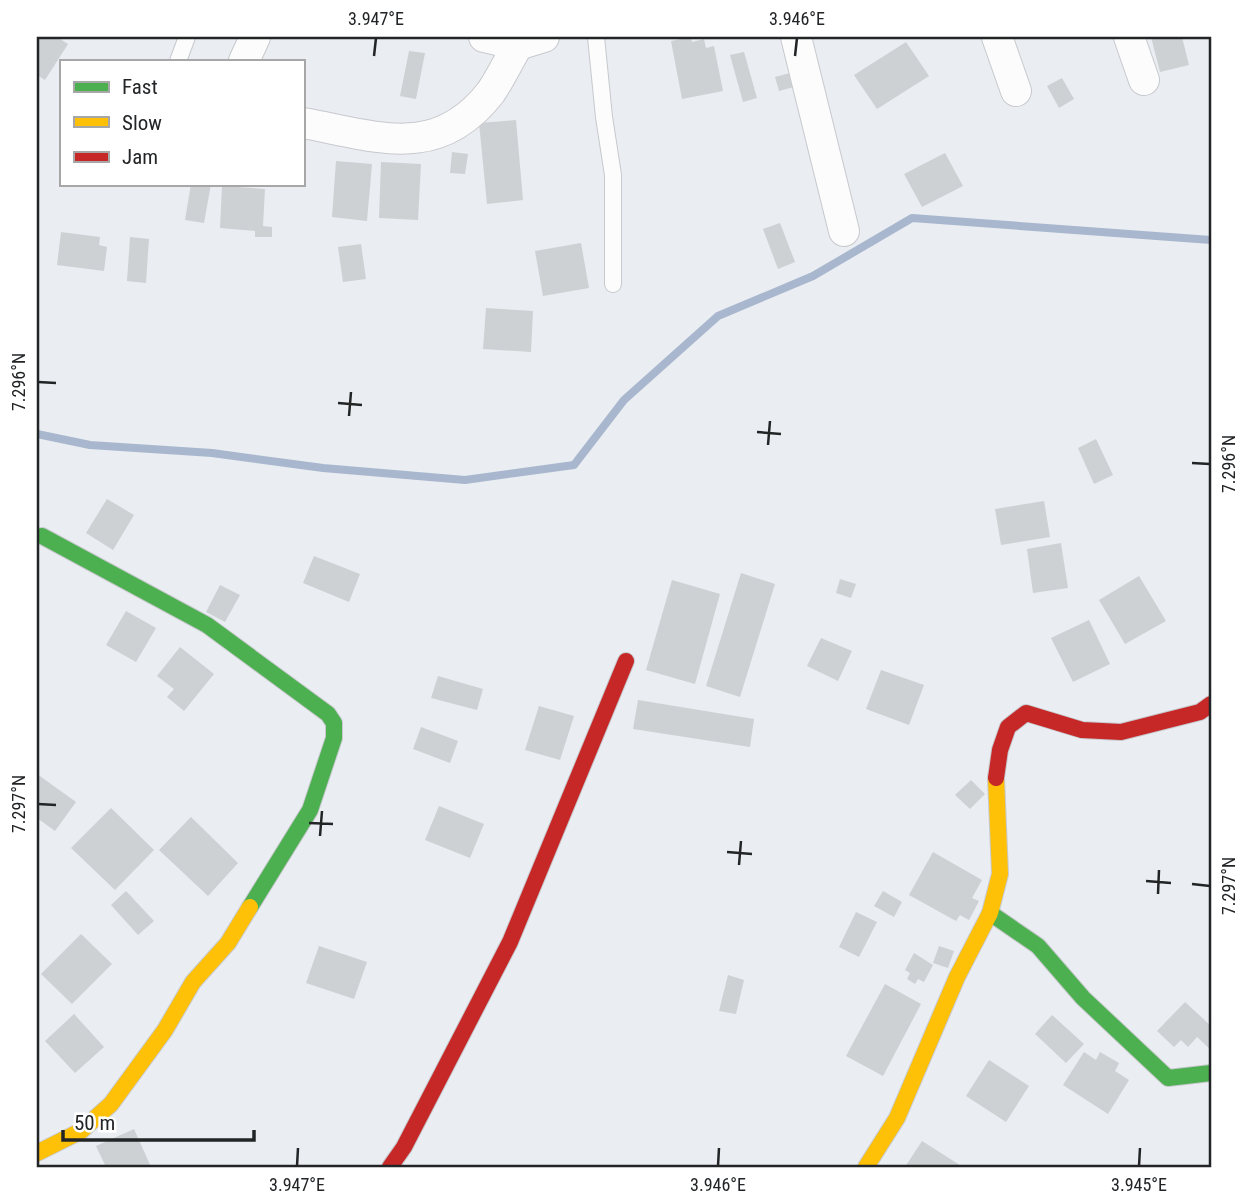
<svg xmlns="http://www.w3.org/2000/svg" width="1248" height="1204" font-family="'Roboto Condensed',sans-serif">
  <rect width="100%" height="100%" fill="#eaedf1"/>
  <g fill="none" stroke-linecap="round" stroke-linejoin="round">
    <polyline stroke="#a8b7ce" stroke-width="8" points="37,434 90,445 212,453 323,468 465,480 574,465 624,400 718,316 813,276 912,218 1211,240"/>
  </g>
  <g fill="#ced1d4">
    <polygon points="37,37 57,37 68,44 45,80 37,75"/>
    <polygon points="691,37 692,42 704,39 706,48 714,46 723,91 682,99 671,41"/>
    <polygon points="1151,37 1182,37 1189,65 1160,72"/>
    <polygon points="906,42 929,76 877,109 854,75"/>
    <polygon points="409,51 425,53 416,99 400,96"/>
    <polygon points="744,52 757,98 743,102 730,55"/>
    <polygon points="790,73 794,87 779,91 775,77"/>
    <polygon points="1062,78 1074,99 1059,108 1047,86"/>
    <polygon points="516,120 523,200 487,204 479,123"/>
    <polygon points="452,152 468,154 465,174 450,173"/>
    <polygon points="945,153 963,186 922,207 904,174"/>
    <polygon points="336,161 372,164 367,221 332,217"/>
    <polygon points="381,162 421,164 418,220 379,218"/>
    <polygon points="191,184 211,184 204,223 185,220"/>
    <polygon points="222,186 265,189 263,226 272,227 272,237 255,237 255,231 220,228"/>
    <polygon points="780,223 795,262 778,269 763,229"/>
    <polygon points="61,232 100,237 99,245 107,247 104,271 57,265"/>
    <polygon points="130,237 149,239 146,283 127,281"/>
    <polygon points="581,243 589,288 543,296 535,251"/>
    <polygon points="361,244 366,279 343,282 338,247"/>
    <polygon points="486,308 533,311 531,352 483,349"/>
    <polygon points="1096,439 1113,475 1094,484 1078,448"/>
    <polygon points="107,499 134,515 113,550 86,533"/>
    <polygon points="1044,501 1050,537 1001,545 995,509"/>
    <polygon points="1061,543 1068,588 1033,593 1027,549"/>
    <polygon points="314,556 360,574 349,602 303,583"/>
    <polygon points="741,573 775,584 740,697 706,686"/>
    <polygon points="1139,576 1166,621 1125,644 1099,600"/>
    <polygon points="840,579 856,584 851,598 836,593"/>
    <polygon points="672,580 720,594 695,684 646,670"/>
    <polygon points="220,585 240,595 225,622 206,612"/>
    <polygon points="126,611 156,628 136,662 106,645"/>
    <polygon points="1089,620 1110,664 1073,682 1051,638"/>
    <polygon points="821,638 852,651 838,681 807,666"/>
    <polygon points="180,647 214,674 184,711 167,697 174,689 157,676"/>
    <polygon points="881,670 924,685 909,725 866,709"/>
    <polygon points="438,676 483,689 477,710 431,698"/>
    <polygon points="638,700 754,719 750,747 633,729"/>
    <polygon points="539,706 574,716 560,760 525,750"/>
    <polygon points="421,727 458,741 450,763 413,749"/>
    <polygon points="37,774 76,802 55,831 37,818"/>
    <polygon points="971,780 985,794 970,809 955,795"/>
    <polygon points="439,806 484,824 470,858 425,840"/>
    <polygon points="111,808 154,850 115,890 71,848"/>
    <polygon points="191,817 238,863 208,896 159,850"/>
    <polygon points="933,852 982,880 972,898 979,901 969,920 960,915 956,921 909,895"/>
    <polygon points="126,891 154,921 138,935 111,905"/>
    <polygon points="883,891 902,902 894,917 874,906"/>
    <polygon points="856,912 877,922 859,957 839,947"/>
    <polygon points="81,934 112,964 72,1004 41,974"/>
    <polygon points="319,946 367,962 354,999 306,983"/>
    <polygon points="939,946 954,951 948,968 933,963"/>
    <polygon points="914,953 933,965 924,982 918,979 915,984 907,979 910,973 905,970"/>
    <polygon points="728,975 744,980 736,1014 719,1011"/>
    <polygon points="885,984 921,1004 883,1076 846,1056"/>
    <polygon points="1185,1002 1211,1026 1210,1049 1197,1037 1188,1047 1181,1040 1174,1047 1157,1031"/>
    <polygon points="74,1014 104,1047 75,1073 45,1041"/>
    <polygon points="1052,1015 1084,1044 1066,1063 1035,1034"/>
    <polygon points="1084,1052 1096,1060 1100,1052 1119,1063 1115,1071 1129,1080 1108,1114 1063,1085"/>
    <polygon points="989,1060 1029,1086 1006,1122 966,1096"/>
    <polygon points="134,1129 151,1167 106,1167 96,1146"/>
    <polygon points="922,1141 963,1167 905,1167"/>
  </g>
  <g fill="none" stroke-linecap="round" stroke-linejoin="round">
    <defs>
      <g id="lane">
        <polyline points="596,37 604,117 613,175 613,284"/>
        <polyline points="178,61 187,37"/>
      </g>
      <g id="street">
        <polyline points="484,37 518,45 544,37"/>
        <polyline points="796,37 844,231"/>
        <polyline points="997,37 1016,91"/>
        <polyline points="1129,37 1144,80"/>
        <polyline points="244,61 255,37"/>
        <path d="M303 123C376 136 437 162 491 92 501 77 509 60 518 45L516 37"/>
      </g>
      <g id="fast">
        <polyline points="42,536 207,625 328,714 334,723 334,738 310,810 250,907"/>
        <polyline points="990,913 1038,946 1083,998 1168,1078 1211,1073"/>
      </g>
      <g id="slow">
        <polyline points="37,1153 81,1131 111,1104 165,1030 193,982 228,943 250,907"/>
        <polyline points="866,1167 897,1118 957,977 990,913 1000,874 996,778"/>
      </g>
      <g id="jam">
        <polyline points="996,778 1000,750 1008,727 1026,713 1082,730 1121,732 1200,712 1211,704"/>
        <polyline points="390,1167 404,1147 510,942 626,661"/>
      </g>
    </defs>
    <use href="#lane" stroke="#c7c9cd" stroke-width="18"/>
    <use href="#street" stroke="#c7c9cd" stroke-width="32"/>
    <use href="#fast" stroke="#c7c9cd" stroke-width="18"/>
    <use href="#slow" stroke="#c7c9cd" stroke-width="18"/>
    <use href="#jam" stroke="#c7c9cd" stroke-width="18"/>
    <use href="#lane" stroke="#fcfcfd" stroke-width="16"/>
    <use href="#street" stroke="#fcfcfd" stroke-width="30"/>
    <use href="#fast" stroke="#4caf50" stroke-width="16"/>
    <use href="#slow" stroke="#ffc107" stroke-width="16"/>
    <use href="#jam" stroke="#c62828" stroke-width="16"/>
  </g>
  <path fill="none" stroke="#222426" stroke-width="2.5" d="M374 56 376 38M795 56 797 38M38 382 56 383M338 403 362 405M349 416 351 392M757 432 781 434M768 445 770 421M1192 463 1210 464M38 804 56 805M309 823 333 824M320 836 322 811M727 852 752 854M739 865 741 841M1146 881 1171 883M1192 884 1210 886M1158 894 1159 870M297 1166 298 1148M718 1166 719 1148M1139 1166 1140 1148"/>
  <rect width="1248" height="1204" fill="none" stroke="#ffffff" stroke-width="77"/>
  <rect x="60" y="60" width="245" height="126" fill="#ffffff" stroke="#a7a7a8" stroke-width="2"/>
  <rect x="74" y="82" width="35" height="10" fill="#4caf50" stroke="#a7a7a8" stroke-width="2"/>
  <text x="122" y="94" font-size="21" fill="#222426">Fast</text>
  <rect x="74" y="117" width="35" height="10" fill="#ffc107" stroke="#a7a7a8" stroke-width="2"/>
  <text x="122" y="130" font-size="21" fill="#222426">Slow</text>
  <rect x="74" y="152" width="35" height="10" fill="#c62828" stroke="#a7a7a8" stroke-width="2"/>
  <text x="122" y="164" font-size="21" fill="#222426">Jam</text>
  <path d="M63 1130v10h191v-10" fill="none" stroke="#222426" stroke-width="3.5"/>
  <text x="74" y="1130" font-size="21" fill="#222426" stroke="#ffffff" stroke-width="5" paint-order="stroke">50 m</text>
  <rect x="38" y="38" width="1172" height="1128" fill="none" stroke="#222426" stroke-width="2.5"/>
  <g font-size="18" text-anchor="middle" fill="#222426">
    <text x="376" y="25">3.947°E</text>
    <text x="797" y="25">3.946°E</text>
    <text transform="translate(19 382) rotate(-90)" y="6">7.296°N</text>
    <text transform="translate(1229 464) rotate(-90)" y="6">7.296°N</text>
    <text transform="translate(19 804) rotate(-90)" y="6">7.297°N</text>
    <text transform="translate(1229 886) rotate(-90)" y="6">7.297°N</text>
    <text x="297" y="1191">3.947°E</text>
    <text x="718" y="1191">3.946°E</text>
    <text x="1139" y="1191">3.945°E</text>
  </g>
</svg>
